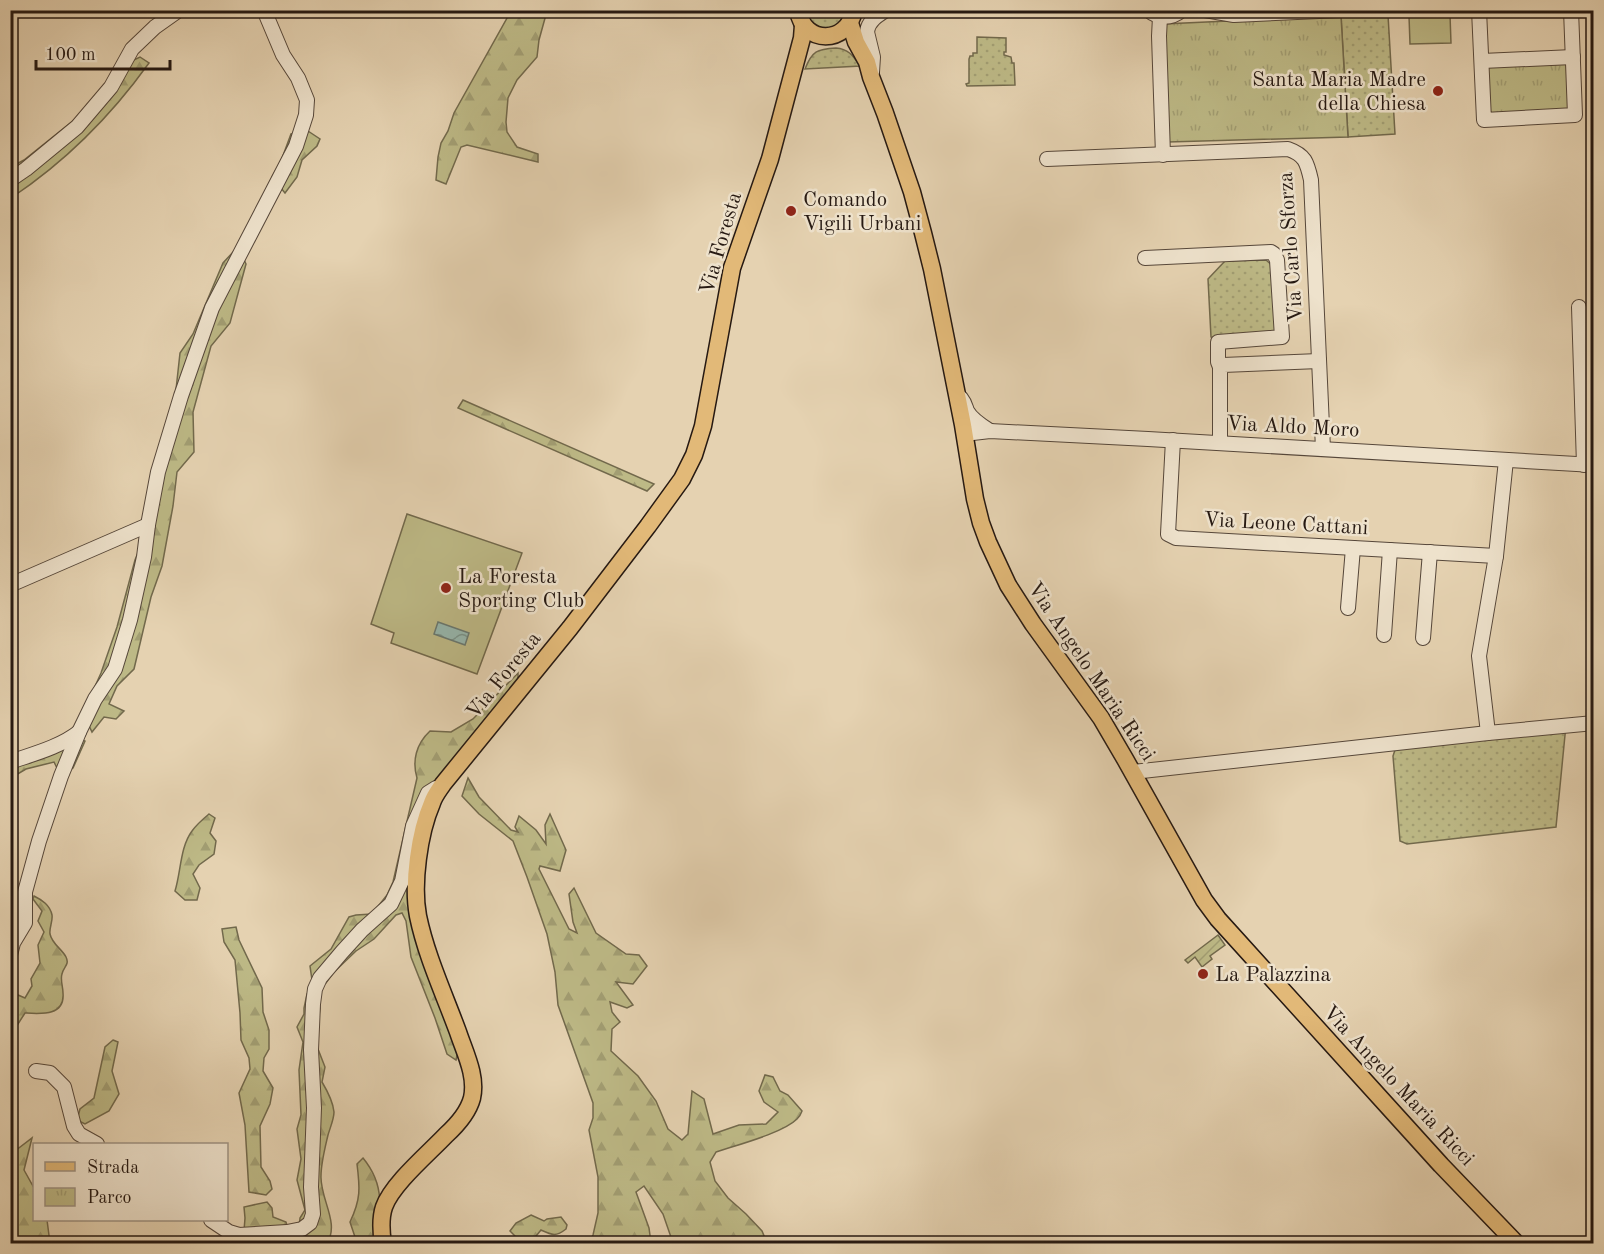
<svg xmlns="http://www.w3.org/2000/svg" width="1604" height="1254" font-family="'Old Standard TT',serif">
  <defs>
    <pattern id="grass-dots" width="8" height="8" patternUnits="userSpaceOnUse" patternTransform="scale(1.5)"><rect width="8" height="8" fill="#bdb986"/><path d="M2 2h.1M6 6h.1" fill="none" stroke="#a29e73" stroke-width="1.8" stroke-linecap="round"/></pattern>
    <pattern id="forest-firs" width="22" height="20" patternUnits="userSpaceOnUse" patternTransform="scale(1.5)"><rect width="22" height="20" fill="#bdb986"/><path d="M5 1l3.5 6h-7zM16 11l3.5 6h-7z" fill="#a29e73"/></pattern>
    <pattern id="park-tufts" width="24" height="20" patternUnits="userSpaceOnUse" patternTransform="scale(1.5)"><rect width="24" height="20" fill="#bdb986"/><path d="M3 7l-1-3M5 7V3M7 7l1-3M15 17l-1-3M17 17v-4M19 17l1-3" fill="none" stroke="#a29e73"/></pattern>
    <pattern id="garden-furrows" width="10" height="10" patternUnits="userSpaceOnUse" patternTransform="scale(1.5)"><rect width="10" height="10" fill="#bdb986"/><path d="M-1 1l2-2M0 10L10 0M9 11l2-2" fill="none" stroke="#a29e73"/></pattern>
    <pattern id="water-waves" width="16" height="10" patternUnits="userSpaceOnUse" patternTransform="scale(1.5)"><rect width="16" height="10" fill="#96b7ae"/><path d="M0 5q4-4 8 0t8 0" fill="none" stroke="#7a948c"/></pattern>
  </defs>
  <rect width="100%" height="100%" fill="#e5d2b1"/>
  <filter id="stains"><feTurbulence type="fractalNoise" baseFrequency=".00333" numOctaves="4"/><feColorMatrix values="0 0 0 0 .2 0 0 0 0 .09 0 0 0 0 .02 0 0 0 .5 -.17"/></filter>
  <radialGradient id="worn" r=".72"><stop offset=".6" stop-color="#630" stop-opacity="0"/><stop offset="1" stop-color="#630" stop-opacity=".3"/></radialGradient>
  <g fill="url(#grass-dots)" stroke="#72694c" stroke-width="1.5">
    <polygon points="803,11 847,11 841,25 818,31"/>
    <polygon points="1388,15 1395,134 1348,137 1341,16"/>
    <polygon points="977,37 1006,38 1006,52 1004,52 1004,55 1011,57 1012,63 1014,63 1015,85 967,86 966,84 969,83 969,59 970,56 973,56 973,53 977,53"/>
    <path d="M836 48C849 49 853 56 860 66L805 69C812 51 817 49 836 48Z"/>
    <polygon points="1266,260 1273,266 1275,330 1271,336 1216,339 1211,337 1208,279 1225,261"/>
    <polygon points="1566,725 1556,827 1407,844 1400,841 1393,756 1395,750"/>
  </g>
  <g fill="url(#forest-firs)" stroke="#72694c" stroke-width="1.5">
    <polygon points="511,11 547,11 539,40 537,57 517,80 508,98 506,122 507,132 517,147 538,154 538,162 467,145 461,147 446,184 436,180 438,157 441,143 448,131 454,113"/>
    <path d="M140 57 149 63C111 116 65 162 11 198V167L24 160 79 116 125 64Z"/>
    <polygon points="308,131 320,139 317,146 302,160 297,177 285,193 272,177 281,161 291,134"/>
    <polygon points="234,251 241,253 246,264 230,323 211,346 193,412 194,452 177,472 173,506 162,566 151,597 134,669 117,686 109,704 124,711 116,719 104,717 92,732 83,713 101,673 117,627 135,560 145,536 174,408 180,353 193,334 223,263"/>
    <polygon points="463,400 654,484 647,491 458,408"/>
    <path d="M518 673V680L463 750 409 870 458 1051 456 1060 447 1054 435 1018 411 957 406 921 402 913 396 915 374 939 356 951 333 973 326 983 312 980 310 966 331 949 349 917 356 915 372 914 387 895 393 882 417 778C412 761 416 744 430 731L451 732 473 719Z"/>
    <polygon points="73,735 85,741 73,768 63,774 57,768 54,762 26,769 11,778 11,760"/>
    <path d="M468 778 479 797 511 830 518 832 515 827 519 816 536 830 546 844 545 825 550 814 566 850 560 871 540 866 539 869 569 929 577 933 573 922 569 894 574 888 596 933 626 954 639 955 647 966 633 984 616 982 633 1005 627 1008 610 1002 612 1012 620 1022 612 1029 611 1051 638 1076 656 1101 668 1129 682 1140 688 1134 692 1091 704 1099 713 1134 739 1125 766 1124 778 1112 764 1102 759 1091 765 1075 773 1077 780 1091 788 1095 802 1111C801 1114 799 1117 797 1119 783 1133 737 1145 716 1152L710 1162 715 1181 728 1198 746 1214 762 1231 767 1243H673L663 1214 644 1186 636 1192 649 1228 651 1243H589L593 1235 598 1213V1177L589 1130 593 1118V1103L558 1005 555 972 547 934 527 877 513 841 479 814 462 796Z"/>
    <path d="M209 814 215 818 210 833 216 841 214 854 199 865 193 874 200 888 197 900H185L175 891C181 872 180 847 192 831 197 824 203 819 209 814Z"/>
    <path d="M34 896C42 900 50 905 52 915 53 921 49 928 50 934 52 944 62 949 66 957 70 965 63 967 62 974 60 979 63 987 63 993 65 1016 42 1014 25 1013L11 1035V992L25 998 32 986 31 979 40 963 38 945 44 932 38 921 42 911 33 899Z"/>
    <polygon points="236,927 239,940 262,988 263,1012 269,1030 269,1049 264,1058 263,1071 273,1088 270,1104 260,1126 261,1167 270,1181 272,1189 266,1195 249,1192 245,1125 239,1093 250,1069 249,1058 241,1040 240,1013 235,960 224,942 222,929"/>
    <path d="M310 992 317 994 320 1008 317 1031 318 1049 325 1067 322 1082C328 1092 333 1101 334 1112 334 1119 330 1128 328 1135 325 1148 321 1163 321 1176 320 1199 340 1223 327 1243H310L299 1230 300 1218 305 1210 297 1180 301 1159 297 1129 301 1115 299 1070 303 1042 297 1027 304 1014V1008L307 994Z"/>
    <polygon points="113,1040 118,1042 112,1071 119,1094 109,1111 85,1124 77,1120 80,1109 94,1098 105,1047"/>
    <polygon points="32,1138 24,1170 34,1188 34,1220 47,1220 50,1243 11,1243 11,1154"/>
    <path d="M363 1158C386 1186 381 1211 373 1243H357L350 1222C361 1199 360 1188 357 1164Z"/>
    <polygon points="267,1202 272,1208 273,1217 286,1222 290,1237 278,1243 243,1244 245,1218 244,1207"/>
    <path d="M531 1215 544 1221 547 1219 561 1217 567 1225 566 1229C556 1237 552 1235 541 1230L532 1241 517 1238 510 1231 516 1223Z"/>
  </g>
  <g fill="url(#park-tufts)" stroke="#72694c" stroke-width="1.5">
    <polygon points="1341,16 1348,137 1168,142 1163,24"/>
    <polygon points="1567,61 1570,108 1567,113 1487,117 1485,63"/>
  </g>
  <polygon fill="url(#garden-furrows)" stroke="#72694c" stroke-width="1.5" points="1218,935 1225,945 1210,956 1212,959 1202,967 1195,957 1188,963 1185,960"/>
  <g fill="#bdb986" stroke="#72694c" stroke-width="1.5">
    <polygon points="1450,15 1451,43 1410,44 1409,16"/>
    <polygon points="407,514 522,553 477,674 391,643 394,633 371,624"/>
  </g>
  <polygon fill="url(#water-waves)" stroke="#697870" stroke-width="1.5" points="438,622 469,633 465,645 434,634"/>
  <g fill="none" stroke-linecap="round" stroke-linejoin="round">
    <defs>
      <g id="minor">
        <path d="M1148 10C1159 19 1171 19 1182 10"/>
        <polyline points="1205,10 1234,15 1341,10"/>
        <polyline points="1479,10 1484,120 1575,115 1571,10"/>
        <polyline points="1160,17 1159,36 1163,155"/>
        <polyline points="1482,61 1573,57"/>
        <path d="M872 72 873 57 867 32C868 21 878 15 886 10"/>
        <path d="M1047 159 1288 149C1305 155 1307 162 1311 180L1323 449"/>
        <polyline points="10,180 26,169 77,127 111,87 132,49 155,27 179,10"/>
        <polyline points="1145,258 1271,252 1274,254 1277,260 1282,337 1218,342 1218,362 1220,367"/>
        <polyline points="1579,307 1584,465"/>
        <path d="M961 398C965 403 965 405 967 411 972 420 982 426 990 431"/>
        <polyline points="964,434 990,431 1148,439 1594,465"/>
        <polyline points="1173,440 1168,534 1176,538 1496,556"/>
        <polyline points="1220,443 1220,367 1223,365 1319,361"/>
        <polyline points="10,585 148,525"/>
        <polyline points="1348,608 1353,548"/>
        <polyline points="1384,635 1390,550"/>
        <polyline points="1423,638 1430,552"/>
        <polyline points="1488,733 1479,656 1496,556 1506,460"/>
        <path d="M10 762C33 754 60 747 79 732"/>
        <polyline points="1133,772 1488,733 1594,723"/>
        <polyline points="10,955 13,943 25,923 25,892 39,841 61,776 79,732 95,699 115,669 130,620 144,557 148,525 158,472 181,396 212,308 296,146 306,115 307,100 298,78 283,55 264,10"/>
        <polyline points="36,1071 50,1073 64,1087 74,1126 79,1134 97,1144"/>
        <polyline points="211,1220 229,1232 239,1235 287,1232 302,1229 310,1223 313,1214 311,1187 314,1108 311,1050 313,1004 315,989 320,978 342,952 362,930 391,904 402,881 413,826 428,793 436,788"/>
      </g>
      <g id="major">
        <path d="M798 10C803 45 848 45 854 10"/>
        <polyline points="850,23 856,42 867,62 871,77 885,113 912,192 923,233 932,269 963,425 975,499 981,523 988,542 1008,585 1033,624 1101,718 1125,759 1204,900 1218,919 1441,1165 1517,1244"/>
        <path d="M383 1244C381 1231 380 1219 384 1207 392 1184 429 1153 446 1135 457 1125 468 1113 472 1098 477 1076 465 1053 458 1032 444 994 426 955 418 916 412 884 419 833 432 803 434 796 439 790 443 784L570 628 648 526 682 479 694 455 703 426 732 268 770 159 802 38 803 25"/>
      </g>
    </defs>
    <use href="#minor" stroke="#56473a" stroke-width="16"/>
    <use href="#major" stroke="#261912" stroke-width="19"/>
    <use href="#minor" stroke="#eee2cc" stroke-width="14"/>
    <use href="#major" stroke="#e2b978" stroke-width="16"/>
  </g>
  <g fill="#8f2418" stroke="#eee2cc" stroke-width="2">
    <circle cx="1438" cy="91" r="6"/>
    <circle cx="791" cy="211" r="6"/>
    <circle cx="446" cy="588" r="6"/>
    <circle cx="1203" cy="974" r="6"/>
  </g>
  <g text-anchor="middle" stroke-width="5" stroke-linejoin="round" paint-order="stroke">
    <g font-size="21" fill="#261912" stroke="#eee2cc" text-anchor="start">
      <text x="1426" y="86" text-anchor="end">Santa Maria Madre<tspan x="1426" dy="24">della Chiesa</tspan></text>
      <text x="803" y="206">Comando<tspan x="803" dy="24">Vigili Urbani</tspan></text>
      <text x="458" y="583">La Foresta<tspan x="458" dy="24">Sporting Club</tspan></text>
      <text x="1215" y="981">La Palazzina</text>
    </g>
    <g font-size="21" fill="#261912" stroke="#eee2cc">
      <text transform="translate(720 243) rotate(-74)" y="7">Via Foresta</text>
      <text transform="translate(1290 247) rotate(-94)" y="7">Via Carlo Sforza</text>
      <text transform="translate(1293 426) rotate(3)" y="7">Via Aldo Moro</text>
      <text transform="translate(1286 523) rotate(3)" y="7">Via Leone Cattani</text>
      <text transform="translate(1092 671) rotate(56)" y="7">Via Angelo Maria Ricci</text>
      <text transform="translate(503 675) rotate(-51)" y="7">Via Foresta</text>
      <text transform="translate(1399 1085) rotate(47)" y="7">Via Angelo Maria Ricci</text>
    </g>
  </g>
  <rect width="1604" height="1254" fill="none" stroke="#e5d2b1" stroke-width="36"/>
  <rect x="12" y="12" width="1580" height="1230" fill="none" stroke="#261912" stroke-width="3"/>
  <rect x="18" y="18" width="1568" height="1218" fill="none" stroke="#261912" stroke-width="1.5"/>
  <rect x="33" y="1143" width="195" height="78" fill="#eee2cc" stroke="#9e9282" stroke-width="1.5"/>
  <rect x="45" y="1162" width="30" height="9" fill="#e2b978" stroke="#9e9282" stroke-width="1.5"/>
  <text x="87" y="1173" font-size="18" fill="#261912">Strada</text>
  <rect x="45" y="1188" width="30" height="18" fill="url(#park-tufts)" stroke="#9e9282" stroke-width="1.5"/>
  <text x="87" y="1203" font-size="18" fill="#261912">Parco</text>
  <path d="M36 60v9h134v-9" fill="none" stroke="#261912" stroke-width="3"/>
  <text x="45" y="60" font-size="18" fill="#261912" stroke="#eee2cc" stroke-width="4.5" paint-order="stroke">100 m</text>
  <rect width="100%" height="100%" filter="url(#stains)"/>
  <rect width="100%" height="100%" fill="url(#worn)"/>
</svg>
